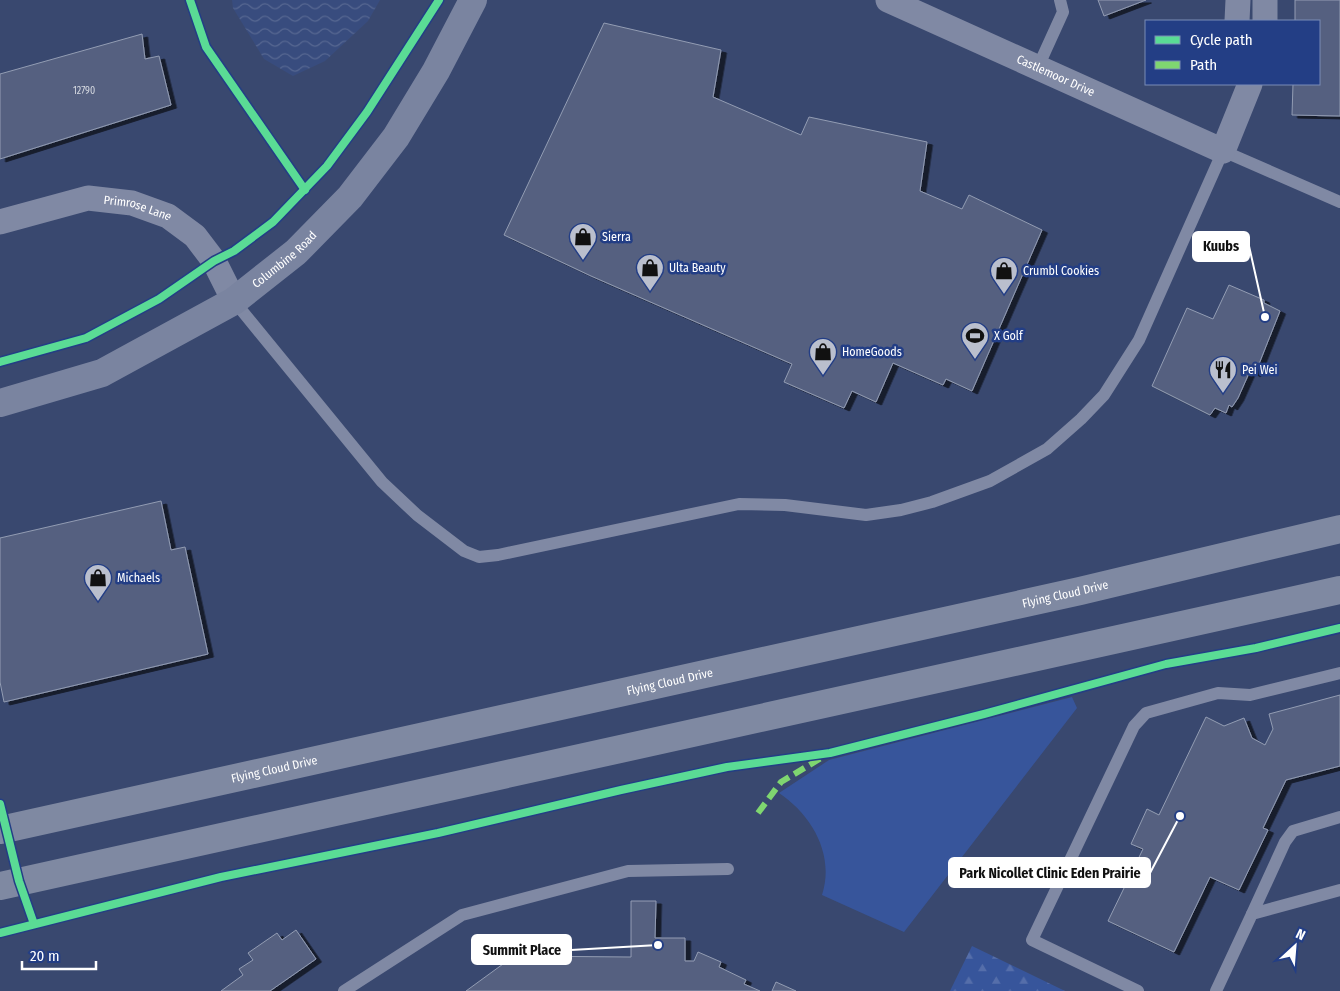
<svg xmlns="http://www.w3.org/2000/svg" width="1340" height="991" font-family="'Fira Sans Condensed',sans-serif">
  <defs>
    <pattern id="forest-firs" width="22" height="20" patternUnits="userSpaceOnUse" patternTransform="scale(1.25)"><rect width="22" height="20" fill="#37559b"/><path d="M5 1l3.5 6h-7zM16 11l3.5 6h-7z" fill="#556eaa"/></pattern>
    <pattern id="water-waves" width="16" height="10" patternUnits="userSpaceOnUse" patternTransform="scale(1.25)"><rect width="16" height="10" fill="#384c7e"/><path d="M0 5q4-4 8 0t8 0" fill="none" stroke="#566791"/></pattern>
    <filter id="shadow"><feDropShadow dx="5.5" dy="3" stdDeviation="0" flood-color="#0009"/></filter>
  </defs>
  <rect width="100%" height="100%" fill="#39486f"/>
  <path fill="#37559b" d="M1072 697 1077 708 904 932 822 895C835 855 812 815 779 793L829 760Z"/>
  <polygon fill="url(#forest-firs)" points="972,946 1065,991 950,991"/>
  <polygon fill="url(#water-waves)" points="232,0 380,0 368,21 325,61 293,76 264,59 233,8"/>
  <g fill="#546180" stroke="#939cb3" filter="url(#shadow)">
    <polygon points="1098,0 1146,0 1104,16"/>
    <polygon points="1295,0 1340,0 1340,116 1292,115 1293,84 1319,84 1319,21 1295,21"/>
    <polygon points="604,23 721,50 713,97 801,135 809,117 927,142 920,191 962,209 969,195 1042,230 972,391 946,379 943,385 893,363 876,402 852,391 844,408 784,382 792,364 591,276 504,235"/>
    <polygon points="142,34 145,59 159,56 171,105 0,159 0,74"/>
    <polygon points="1229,285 1264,300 1264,303 1280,311 1255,374 1250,371 1238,398 1232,407 1229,405 1226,413 1215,408 1210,415 1152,386 1187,308 1213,319"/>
    <polygon points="161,501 171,550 185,547 208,654 4,702 0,682 0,538"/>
    <polygon points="1340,695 1340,766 1286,780 1263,828 1268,830 1239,890 1210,877 1174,952 1108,921 1143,849 1131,844 1147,809 1159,815 1206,717 1224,726 1244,718 1252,738 1265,745 1273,729 1269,714"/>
    <polygon points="631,901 656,901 655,938 685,938 685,961 694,961 698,952 721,962 719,967 746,980 744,984 760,991 466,991 514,956 631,957"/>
    <polygon points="296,930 316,959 270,991 221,991 243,975 239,969 253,960 248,953 277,933 282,940"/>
    <polygon points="776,982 796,991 772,991"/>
  </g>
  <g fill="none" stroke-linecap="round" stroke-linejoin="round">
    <g stroke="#8089a4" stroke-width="12">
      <polyline points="1038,67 1063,12 1060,0"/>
      <polyline points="234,301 382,482 417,515 464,551 479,557 498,555 739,504 785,505 866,515 901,510 932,502 990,481 1047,449 1081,419 1104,395 1139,340 1223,151 1340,202"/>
      <polyline points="1252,914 1285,842 1293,831 1340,817"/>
      <polyline points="344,991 462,915 628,871 728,869"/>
      <polyline points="1138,991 1032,940 1134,726 1146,713 1218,693 1250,695 1340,673"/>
      <polyline points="1216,991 1252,914 1340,890"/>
    </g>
    <g stroke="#8089a4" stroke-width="25">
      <path id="s1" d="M888 0 1223 151 1250 84"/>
      <polyline points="1237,21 1238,0"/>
      <polyline points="1265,21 1265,0"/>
      <path id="s2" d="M0 222 88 198 132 203 168 216 195 236 214 261 234 301"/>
    </g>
    <path stroke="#7a84a0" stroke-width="28" id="s3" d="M0 403 102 373 234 301 296 252 350 197 396 137 436 71 473 0"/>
    <g stroke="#7f89a2" stroke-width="28">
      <path id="s4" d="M0 830 1080 591 1340 529"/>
      <polyline points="0,886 1340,590"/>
    </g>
    <polyline stroke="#7fd670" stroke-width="6" stroke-dasharray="12 6" stroke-linecap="butt" points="758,813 781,782 821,758"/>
    <defs>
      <g id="cycleway">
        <polyline points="190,0 206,47 305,190"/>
        <polyline points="0,362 86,338 159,299 214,261 234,251 273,222 327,166 367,112 439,0"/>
        <polyline points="0,804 19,881 34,924"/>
        <polyline points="0,933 221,877 438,833 621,790 727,767 830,753 984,714 1166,664 1256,648 1340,628"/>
      </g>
    </defs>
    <use href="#cycleway" stroke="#233e85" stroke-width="11"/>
    <use href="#cycleway" stroke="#5adb95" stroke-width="8"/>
  </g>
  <defs>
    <symbol id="shop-pin" viewBox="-11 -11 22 30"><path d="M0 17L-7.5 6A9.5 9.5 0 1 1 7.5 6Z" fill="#babfcd" stroke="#233e85"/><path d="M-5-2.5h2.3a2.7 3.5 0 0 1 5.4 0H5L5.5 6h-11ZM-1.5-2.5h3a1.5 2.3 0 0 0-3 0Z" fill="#111"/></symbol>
    <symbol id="stadium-pin" viewBox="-11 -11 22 30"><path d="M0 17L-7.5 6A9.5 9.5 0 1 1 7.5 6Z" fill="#babfcd" stroke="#233e85"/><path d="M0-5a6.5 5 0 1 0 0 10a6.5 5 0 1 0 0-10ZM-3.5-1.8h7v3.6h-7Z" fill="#111"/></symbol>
    <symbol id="restaurant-pin" viewBox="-11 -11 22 30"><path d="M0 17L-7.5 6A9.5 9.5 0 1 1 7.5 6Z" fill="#babfcd" stroke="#233e85"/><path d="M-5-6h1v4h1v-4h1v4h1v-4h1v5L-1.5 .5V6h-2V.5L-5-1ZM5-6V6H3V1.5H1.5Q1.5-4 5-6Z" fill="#111"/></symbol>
  </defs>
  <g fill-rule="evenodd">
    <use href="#shop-pin" x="567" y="221" width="32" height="43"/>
    <use href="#shop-pin" x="634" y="252" width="32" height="43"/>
    <use href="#shop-pin" x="988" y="255" width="32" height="43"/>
    <use href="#stadium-pin" x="959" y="320" width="32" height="43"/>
    <use href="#shop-pin" x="807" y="336" width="32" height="43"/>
    <use href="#restaurant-pin" x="1207" y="354" width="32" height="43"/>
    <use href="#shop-pin" x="82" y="562" width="32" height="43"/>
  </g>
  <g text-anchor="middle" stroke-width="5" stroke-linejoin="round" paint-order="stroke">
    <g font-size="10" fill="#d4d8df">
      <text x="84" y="94">12790</text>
    </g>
    <g font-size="12" fill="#fff" stroke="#233e85">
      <text dy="4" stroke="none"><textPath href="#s1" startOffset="184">Castlemoor Drive</textPath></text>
      <text dy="4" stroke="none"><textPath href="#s2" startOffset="142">Primrose Lane</textPath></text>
      <text dy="4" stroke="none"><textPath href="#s3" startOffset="322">Columbine Road</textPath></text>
      <text dy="4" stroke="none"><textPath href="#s4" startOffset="1091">Flying Cloud Drive</textPath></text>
      <text dy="4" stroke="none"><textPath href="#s4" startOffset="686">Flying Cloud Drive</textPath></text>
      <text dy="4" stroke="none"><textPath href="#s4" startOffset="281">Flying Cloud Drive</textPath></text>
    </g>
    <g font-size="12" fill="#fff" stroke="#233e85" text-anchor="start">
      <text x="602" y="241">Sierra</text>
      <text x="669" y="272">Ulta Beauty</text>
      <text x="1023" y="275">Crumbl Cookies</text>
      <text x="994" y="340">X Golf</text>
      <text x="842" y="356">HomeGoods</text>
      <text x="1242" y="374">Pei Wei</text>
      <text x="117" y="582">Michaels</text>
    </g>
  </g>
  <path fill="none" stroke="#fff" stroke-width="2" d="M1265 317L1249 246M1180 816L1150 873M658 945L571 950"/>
  <g fill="#fff" stroke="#233e85" stroke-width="2">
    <circle cx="1265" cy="317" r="5"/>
    <circle cx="1180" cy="816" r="5"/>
    <circle cx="658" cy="945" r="5"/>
  </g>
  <g fill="#fff" stroke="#fff" stroke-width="2">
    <rect x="1193" y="232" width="56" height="29" rx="5"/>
    <rect x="949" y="858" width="201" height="29" rx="5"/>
    <rect x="472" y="935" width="99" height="29" rx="5"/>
  </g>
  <g font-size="14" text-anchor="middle" font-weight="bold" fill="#111">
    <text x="1221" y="251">Kuubs</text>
    <text x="1050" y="878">Park Nicollet Clinic Eden Prairie</text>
    <text x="522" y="955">Summit Place</text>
  </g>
  <rect x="1145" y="20" width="175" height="65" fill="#233e85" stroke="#7b8bb6"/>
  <rect x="1155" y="36" width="25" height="8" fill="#5adb95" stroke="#7b8bb6"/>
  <text x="1190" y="45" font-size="15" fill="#ffffff">Cycle path</text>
  <rect x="1155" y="61" width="25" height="8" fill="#7fd670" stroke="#7b8bb6"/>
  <text x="1190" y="70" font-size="15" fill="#ffffff">Path</text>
  <g transform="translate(1295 946) rotate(26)" stroke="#233e85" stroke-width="4" paint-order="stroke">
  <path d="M0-4L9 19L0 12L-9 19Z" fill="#ffffff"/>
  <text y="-8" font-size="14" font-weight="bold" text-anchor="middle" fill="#ffffff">N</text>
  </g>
  <path d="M22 961v8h74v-8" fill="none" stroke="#ffffff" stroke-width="2.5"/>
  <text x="30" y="961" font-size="15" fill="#ffffff" stroke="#233e85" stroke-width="4" paint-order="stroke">20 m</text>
</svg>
